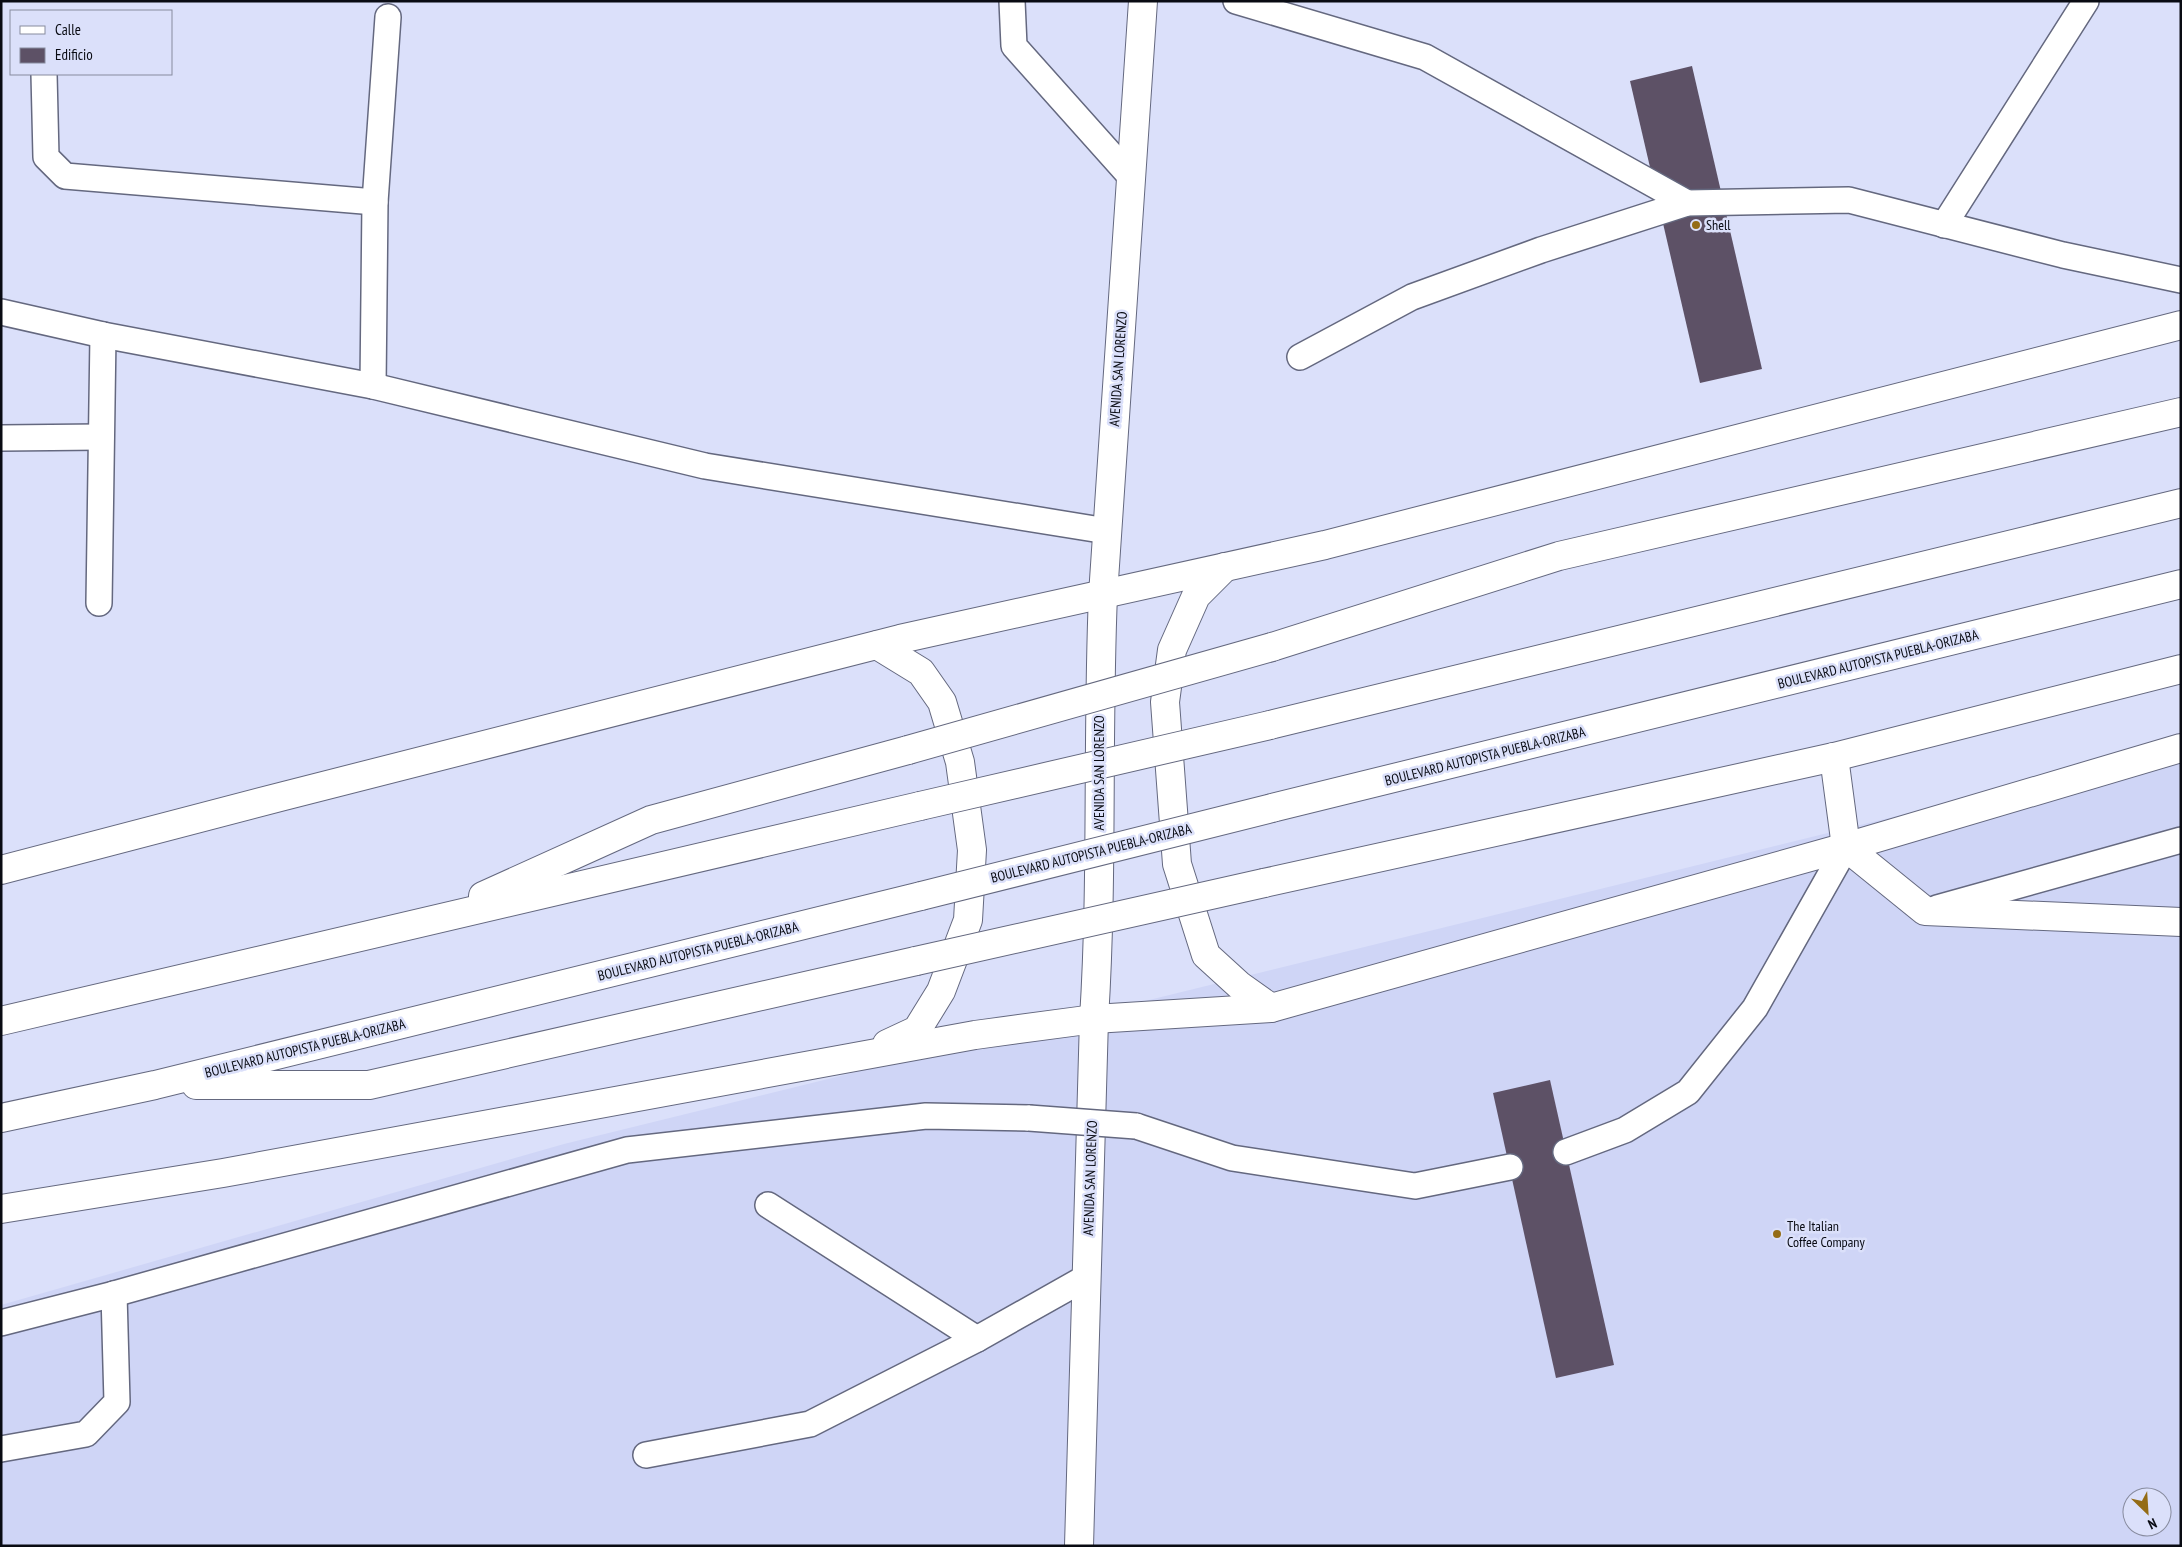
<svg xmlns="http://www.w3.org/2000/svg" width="2182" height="1547" font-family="'PT Sans Narrow',sans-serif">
  <rect width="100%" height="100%" fill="#dbe0fa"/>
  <path fill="#cfd5f6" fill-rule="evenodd" d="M2181 746V1546H1V1305L564 1144ZM2132 1497H2162V1527H2132Z"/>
  <g fill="#5d5166">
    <polygon points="1692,66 1762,369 1700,383 1630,81"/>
    <polygon points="1550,1080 1614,1365 1556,1378 1493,1093"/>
  </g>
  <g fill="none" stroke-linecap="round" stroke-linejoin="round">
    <defs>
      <g id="service">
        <polyline points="1012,1 1014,46 1131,177"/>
        <polyline points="1236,1 1425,57 1687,203"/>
        <polyline points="44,74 46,157 65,176 375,202"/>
        <polyline points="1944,225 2086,1"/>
        <polyline points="1,312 103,335 373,386 705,466 1107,531"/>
        <polyline points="1300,357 1412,297 1541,250 1687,203 1849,200 2063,255 2181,280"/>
        <polyline points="373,386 375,202 388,17"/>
        <polyline points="1,438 101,437"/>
        <polyline points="99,603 103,335"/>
        <polyline points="1937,908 2181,840"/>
        <polyline points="1136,1126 1232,1158 1415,1186 1510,1167"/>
        <polyline points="1566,1152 1625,1130 1688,1092 1755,1008 1846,847"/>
        <polyline points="768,1205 977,1339"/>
        <polyline points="1,1323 114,1294 627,1150 926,1116 1029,1118"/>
        <polyline points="1,1449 86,1434 117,1402 114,1294"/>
        <polyline points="646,1455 810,1424 977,1339 1087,1277"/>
      </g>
      <polyline id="minor" points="1834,757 1846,847 1925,911 2181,922"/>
      <path id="tertiary" d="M1079 1546 1094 1019C1103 878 1097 736 1103 595L1143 1"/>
      <g id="motorway">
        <polyline points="1225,567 1196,596 1172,650 1165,702 1177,864 1206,955 1240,986 1271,1008"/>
        <polyline points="877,645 921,672 942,702 960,762 972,850 968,920 941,991 917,1030 887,1044"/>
        <polyline points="1272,647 1559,556 2181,412"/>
        <polyline points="1270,725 2181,503"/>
        <polyline points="1272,808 2181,584"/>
        <polyline points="1,870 284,796 900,639 1325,545 2181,325"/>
        <polyline points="1264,883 1834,757 2181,669"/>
        <polyline points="483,896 651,820 908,750"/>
        <polyline points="1,1021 920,806"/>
        <polyline points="196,1085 369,1085 916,961"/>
        <polyline points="1,1118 155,1085 921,896"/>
        <polyline points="1,1209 223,1173 975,1035 1094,1019 1271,1008 1846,847 2181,748"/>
      </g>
    </defs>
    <use href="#service" stroke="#64687f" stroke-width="28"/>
    <use href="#minor" stroke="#64687f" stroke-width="30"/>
    <use href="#tertiary" stroke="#64687f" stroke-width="30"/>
    <use href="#motorway" stroke="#64687f" stroke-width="30"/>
    <use href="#service" stroke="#fff" stroke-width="25"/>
    <use href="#minor" stroke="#fff" stroke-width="28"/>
    <use href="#tertiary" stroke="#fff" stroke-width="28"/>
    <use href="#motorway" stroke="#fff" stroke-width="28"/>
    <defs>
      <polyline id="service-bridge" points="1029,1118 1136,1126"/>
      <g id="motorway-bridge">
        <polyline points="908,750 1272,647"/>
        <polyline points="920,806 1270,725"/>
        <polyline points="921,896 1272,808"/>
        <polyline points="916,961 1264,883"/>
      </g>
    </defs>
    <use href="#service-bridge" stroke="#64687f" stroke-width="28" stroke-linecap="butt"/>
    <use href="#motorway-bridge" stroke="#64687f" stroke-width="30" stroke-linecap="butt"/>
    <use href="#service-bridge" stroke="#fff" stroke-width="25"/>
    <use href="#motorway-bridge" stroke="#fff" stroke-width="28"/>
  </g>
  <g fill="#946c16" stroke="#dbe0fa" stroke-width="2">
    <circle cx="1696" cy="225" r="5"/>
    <circle cx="1777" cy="1234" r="5"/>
  </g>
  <g text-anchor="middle" stroke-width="5" stroke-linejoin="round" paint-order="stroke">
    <g font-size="14" fill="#090b13" stroke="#dbe0fa" text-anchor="start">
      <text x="1706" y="230">Shell</text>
      <text x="1787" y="1231">The Italian<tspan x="1787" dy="16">Coffee Company</tspan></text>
    </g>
    <g font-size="14" fill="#090b13" stroke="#dbe0fa">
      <text transform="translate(1118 369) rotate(-86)" y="5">AVENIDA SAN LORENZO</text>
      <text transform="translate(1878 659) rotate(-14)" y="5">BOULEVARD AUTOPISTA PUEBLA-ORIZABA</text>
      <text transform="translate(1485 756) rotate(-14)" y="5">BOULEVARD AUTOPISTA PUEBLA-ORIZABA</text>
      <text transform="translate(1099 773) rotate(-90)" y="5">AVENIDA SAN LORENZO</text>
      <text transform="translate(1091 853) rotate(-14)" y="5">BOULEVARD AUTOPISTA PUEBLA-ORIZABA</text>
      <text transform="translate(698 951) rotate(-14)" y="5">BOULEVARD AUTOPISTA PUEBLA-ORIZABA</text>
      <text transform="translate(305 1048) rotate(-14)" y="5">BOULEVARD AUTOPISTA PUEBLA-ORIZABA</text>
      <text transform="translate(1090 1178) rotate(-88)" y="5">AVENIDA SAN LORENZO</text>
    </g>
  </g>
  <rect width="2182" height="1547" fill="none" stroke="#090b13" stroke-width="5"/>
  <rect x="10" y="10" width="162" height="65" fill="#dbe0fa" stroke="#878b9e"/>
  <rect x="20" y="26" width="25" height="8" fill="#ffffff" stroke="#878b9e"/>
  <text x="55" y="35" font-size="15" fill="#090b13">Calle</text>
  <rect x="20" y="48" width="25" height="15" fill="#5d5166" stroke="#878b9e"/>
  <text x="55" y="60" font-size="15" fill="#090b13">Edificio</text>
  <g transform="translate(2147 1512) rotate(155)"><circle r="24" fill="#dbe0fa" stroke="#878b9e"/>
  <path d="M0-4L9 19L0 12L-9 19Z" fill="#946c16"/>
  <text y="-8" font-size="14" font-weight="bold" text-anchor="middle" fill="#090b13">N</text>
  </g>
</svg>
